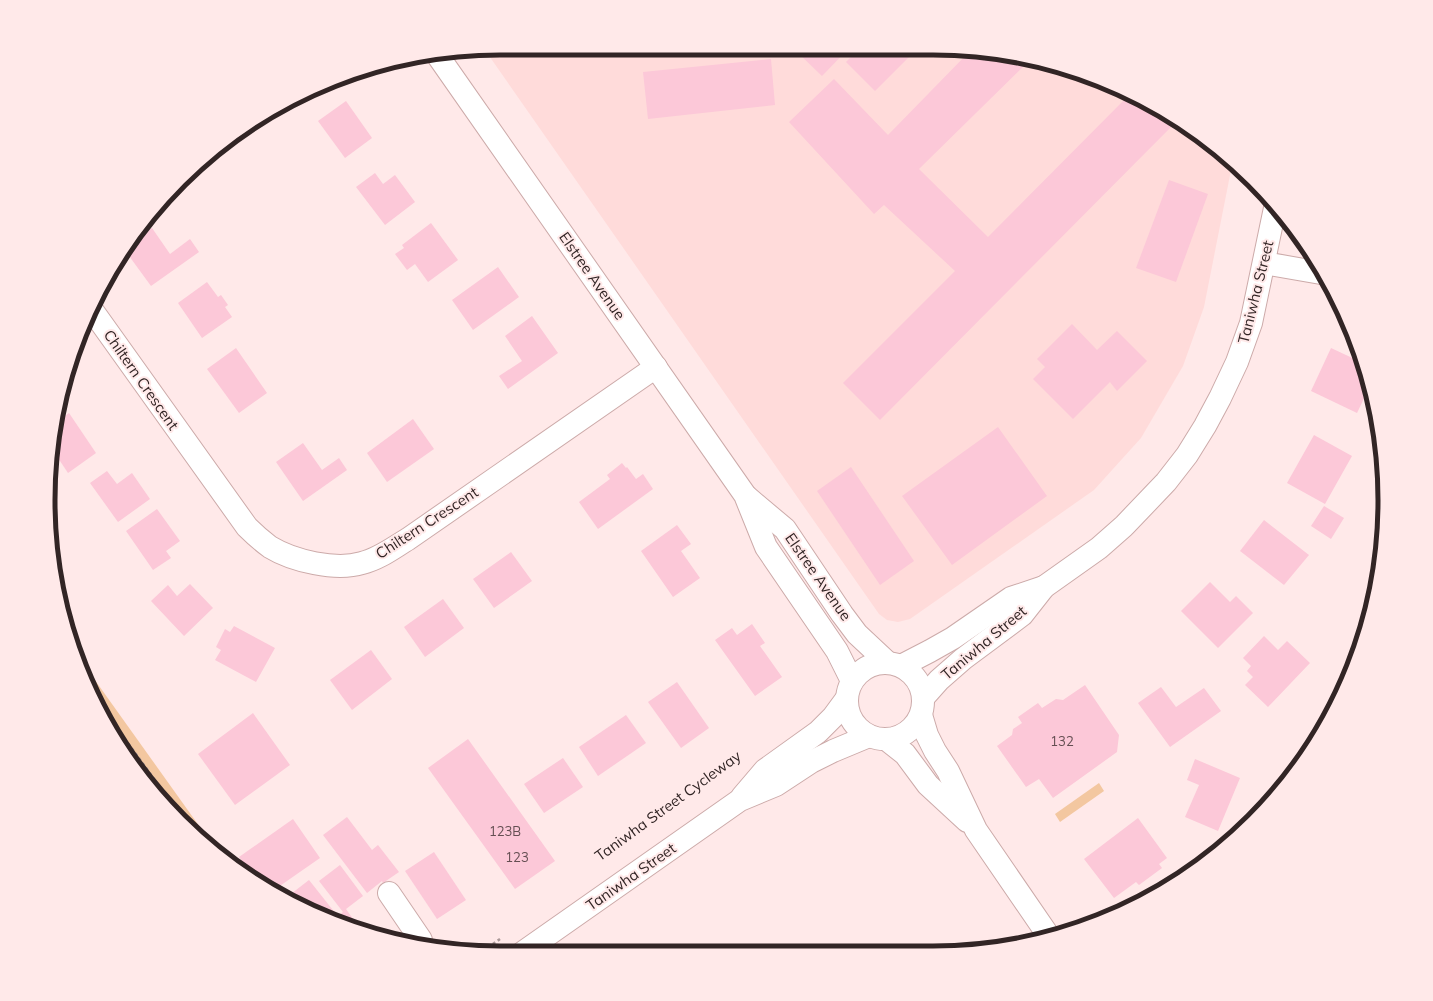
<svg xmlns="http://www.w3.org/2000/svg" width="1433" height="1001" font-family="Mulish,sans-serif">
  <rect width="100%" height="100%" fill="#ffe9e9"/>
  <polygon fill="#ffdbda" points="501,48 933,48 1021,57 1078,72 1159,109 1232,165 1204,307 1183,366 1141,438 1094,490 910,619 898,622 887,620 879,614 485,50"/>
  <g fill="#f3c7a0">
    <polygon points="82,662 217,851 180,820 138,769 116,738 95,701"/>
    <polygon points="1099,783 1104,791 1060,822 1055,814"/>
  </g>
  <g fill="#fcc8d8">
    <polygon points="793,48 849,48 822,76"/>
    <polygon points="860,48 918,48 875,91 846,62"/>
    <polygon points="969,52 1021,57 1031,59 919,169 988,237 1129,95 1159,109 1176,122 880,420 843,383 955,271 884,205 874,214 789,122 834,79 888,135"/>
    <polygon points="771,59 775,105 648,119 643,72"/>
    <polygon points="346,101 372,138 345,158 318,121"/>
    <polygon points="375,173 383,184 395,175 415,202 385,225 356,187"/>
    <polygon points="1169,180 1208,194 1176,282 1136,268"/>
    <polygon points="431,223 458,260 428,282 415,264 407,270 395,254 404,248 402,245"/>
    <polygon points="152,228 170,254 190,239 199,252 151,286 124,249"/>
    <polygon points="498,267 519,297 473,330 452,300"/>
    <polygon points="207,282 218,297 221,295 228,305 225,307 232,317 202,338 178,303"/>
    <polygon points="532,316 558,353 508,389 499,376 522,361 505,336"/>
    <polygon points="1072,324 1097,350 1117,331 1147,361 1117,391 1110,382 1073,419 1033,379 1045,367 1037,359"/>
    <polygon points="236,348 267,393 239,413 207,369"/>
    <polygon points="1331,348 1361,362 1369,388 1357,413 1311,391"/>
    <polygon points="69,413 96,453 68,473 52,449 52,442 57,422"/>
    <polygon points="413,419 434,449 387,482 367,453"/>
    <polygon points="998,427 1047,496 952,565 902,496"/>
    <polygon points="1314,435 1352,456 1325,504 1287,483"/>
    <polygon points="303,443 322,470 339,458 347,470 303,501 276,462"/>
    <polygon points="622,463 626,468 627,467 636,479 643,474 653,489 598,529 579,502 610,479 607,475"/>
    <polygon points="851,467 914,561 880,585 817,491"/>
    <polygon points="107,471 117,484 132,473 150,499 118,522 90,483"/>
    <polygon points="1324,506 1344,518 1331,539 1311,526"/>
    <polygon points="157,509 180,541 166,551 171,558 153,570 126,531"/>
    <polygon points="1264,520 1309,555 1284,585 1240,551"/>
    <polygon points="677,525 691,544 681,551 700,578 673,597 641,551"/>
    <polygon points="511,552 532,581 494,608 473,579"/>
    <polygon points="1210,582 1230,602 1236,596 1253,613 1218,648 1181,611"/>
    <polygon points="190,584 213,608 184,636 151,601 168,585 177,596"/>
    <polygon points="443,599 464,628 425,657 404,627"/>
    <polygon points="752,624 765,643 760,646 782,677 755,696 715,640 732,628 737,635"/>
    <polygon points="234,626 275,648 256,682 215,660 221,650 216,647 225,629 230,632"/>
    <polygon points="1264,636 1278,650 1287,641 1310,663 1268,707 1245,685 1253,677 1247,671 1251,666 1243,658"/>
    <polygon points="371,650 392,679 352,710 330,680"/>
    <polygon points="677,682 709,728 681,748 648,702"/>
    <polygon points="1085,685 1119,735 1117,752 1053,798 1039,779 1026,787 997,746 1012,735 1013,729 1022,723 1018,717 1038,703 1042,708 1056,699 1063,700"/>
    <polygon points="1161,687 1176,707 1204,688 1221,711 1170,747 1138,703"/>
    <polygon points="253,713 290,765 235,805 198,754"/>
    <polygon points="626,715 646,743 598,776 579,747"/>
    <polygon points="468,739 555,861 515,889 428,768"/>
    <polygon points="563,758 583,787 544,813 524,784"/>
    <polygon points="1195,759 1240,778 1218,831 1185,817 1199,785 1187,780"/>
    <polygon points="347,817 372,850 378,845 399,872 383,883 382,881 367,893 323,835"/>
    <polygon points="1138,818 1167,858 1159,864 1162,868 1139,885 1136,882 1114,898 1084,859"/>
    <polygon points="293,819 320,858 274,890 256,880 239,857"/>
    <polygon points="434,852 466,900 437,919 405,871"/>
    <polygon points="340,865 363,896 346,909 360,929 332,920 343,912 319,881"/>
    <polygon points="309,880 336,914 329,919 287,897"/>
  </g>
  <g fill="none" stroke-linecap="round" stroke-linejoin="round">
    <defs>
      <g id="minor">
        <polyline points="438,56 745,495 766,547 837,651 852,681"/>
        <polyline points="1264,263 1321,273"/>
        <path d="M92 310 247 527C254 534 262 541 270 547 293 561 336 571 362 563 379 559 393 548 408 539L656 367"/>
        <polyline points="747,497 785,529 842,614 857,634 888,663"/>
        <polyline points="921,715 927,735 935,751 948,771 976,830 1048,935"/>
        <polyline points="886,739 905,754 928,785 967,821"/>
        <polyline points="389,893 421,940 415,945"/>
      </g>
      <g id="major">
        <circle cx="885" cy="701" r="38"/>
        <polyline points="901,666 930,651 953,638 1011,598 1044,587"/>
        <polyline points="923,698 939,680 963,659 1022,615 1044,587 1099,548 1124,526 1166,482 1187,455 1205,426 1220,398 1237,362 1251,323 1275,208"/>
        <polyline points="742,797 765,770 818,732 833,717 847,698"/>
        <polyline points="522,953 740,800 776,785 811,762 833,751 869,736"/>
      </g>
    </defs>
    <use href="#minor" stroke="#ccaaa9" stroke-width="24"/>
    <use href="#major" stroke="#ccaaa9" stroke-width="24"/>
    <g stroke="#ab9999" stroke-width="2.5" stroke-dasharray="3 3" stroke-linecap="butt">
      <polyline points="1255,193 1256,185"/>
      <polyline points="93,695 189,827"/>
      <polyline points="483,951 500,939"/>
    </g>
    <use href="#minor" stroke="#fff" stroke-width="22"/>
    <use href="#major" stroke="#fff" stroke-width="22"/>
  </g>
  <g text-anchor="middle" stroke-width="4" stroke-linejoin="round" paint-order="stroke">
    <g font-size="13" fill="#644e52">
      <text x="1062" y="746">132</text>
      <text x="505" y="836">123B</text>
      <text x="517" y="862">123</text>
    </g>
    <g font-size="15" fill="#322525" stroke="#ffe9e9">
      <text transform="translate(592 276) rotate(55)" y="5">Elstree Avenue</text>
      <text transform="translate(1256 292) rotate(-76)" y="5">Taniwha Street</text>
      <text transform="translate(141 380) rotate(55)" y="5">Chiltern Crescent</text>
      <text transform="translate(427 523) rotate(-33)" y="5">Chiltern Crescent</text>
      <text transform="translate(818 577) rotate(55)" y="5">Elstree Avenue</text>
      <text transform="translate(984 643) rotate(-40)" y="5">Taniwha Street</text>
      <text transform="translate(668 806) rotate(-36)" y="5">Taniwha Street Cycleway</text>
      <text transform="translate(631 877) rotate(-35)" y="5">Taniwha Street</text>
    </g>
  </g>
  <path d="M0 0H1433V1001H0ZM500 55H933A445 445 0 0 1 1378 500V501A445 445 0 0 1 933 946H500A445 445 0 0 1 55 501V500A445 445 0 0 1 500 55Z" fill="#ffe9e9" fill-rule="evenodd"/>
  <path fill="none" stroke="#322525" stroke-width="5" d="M500 55H933A445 445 0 0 1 1378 500V501A445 445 0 0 1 933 946H500A445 445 0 0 1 55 501V500A445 445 0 0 1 500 55Z"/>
</svg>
